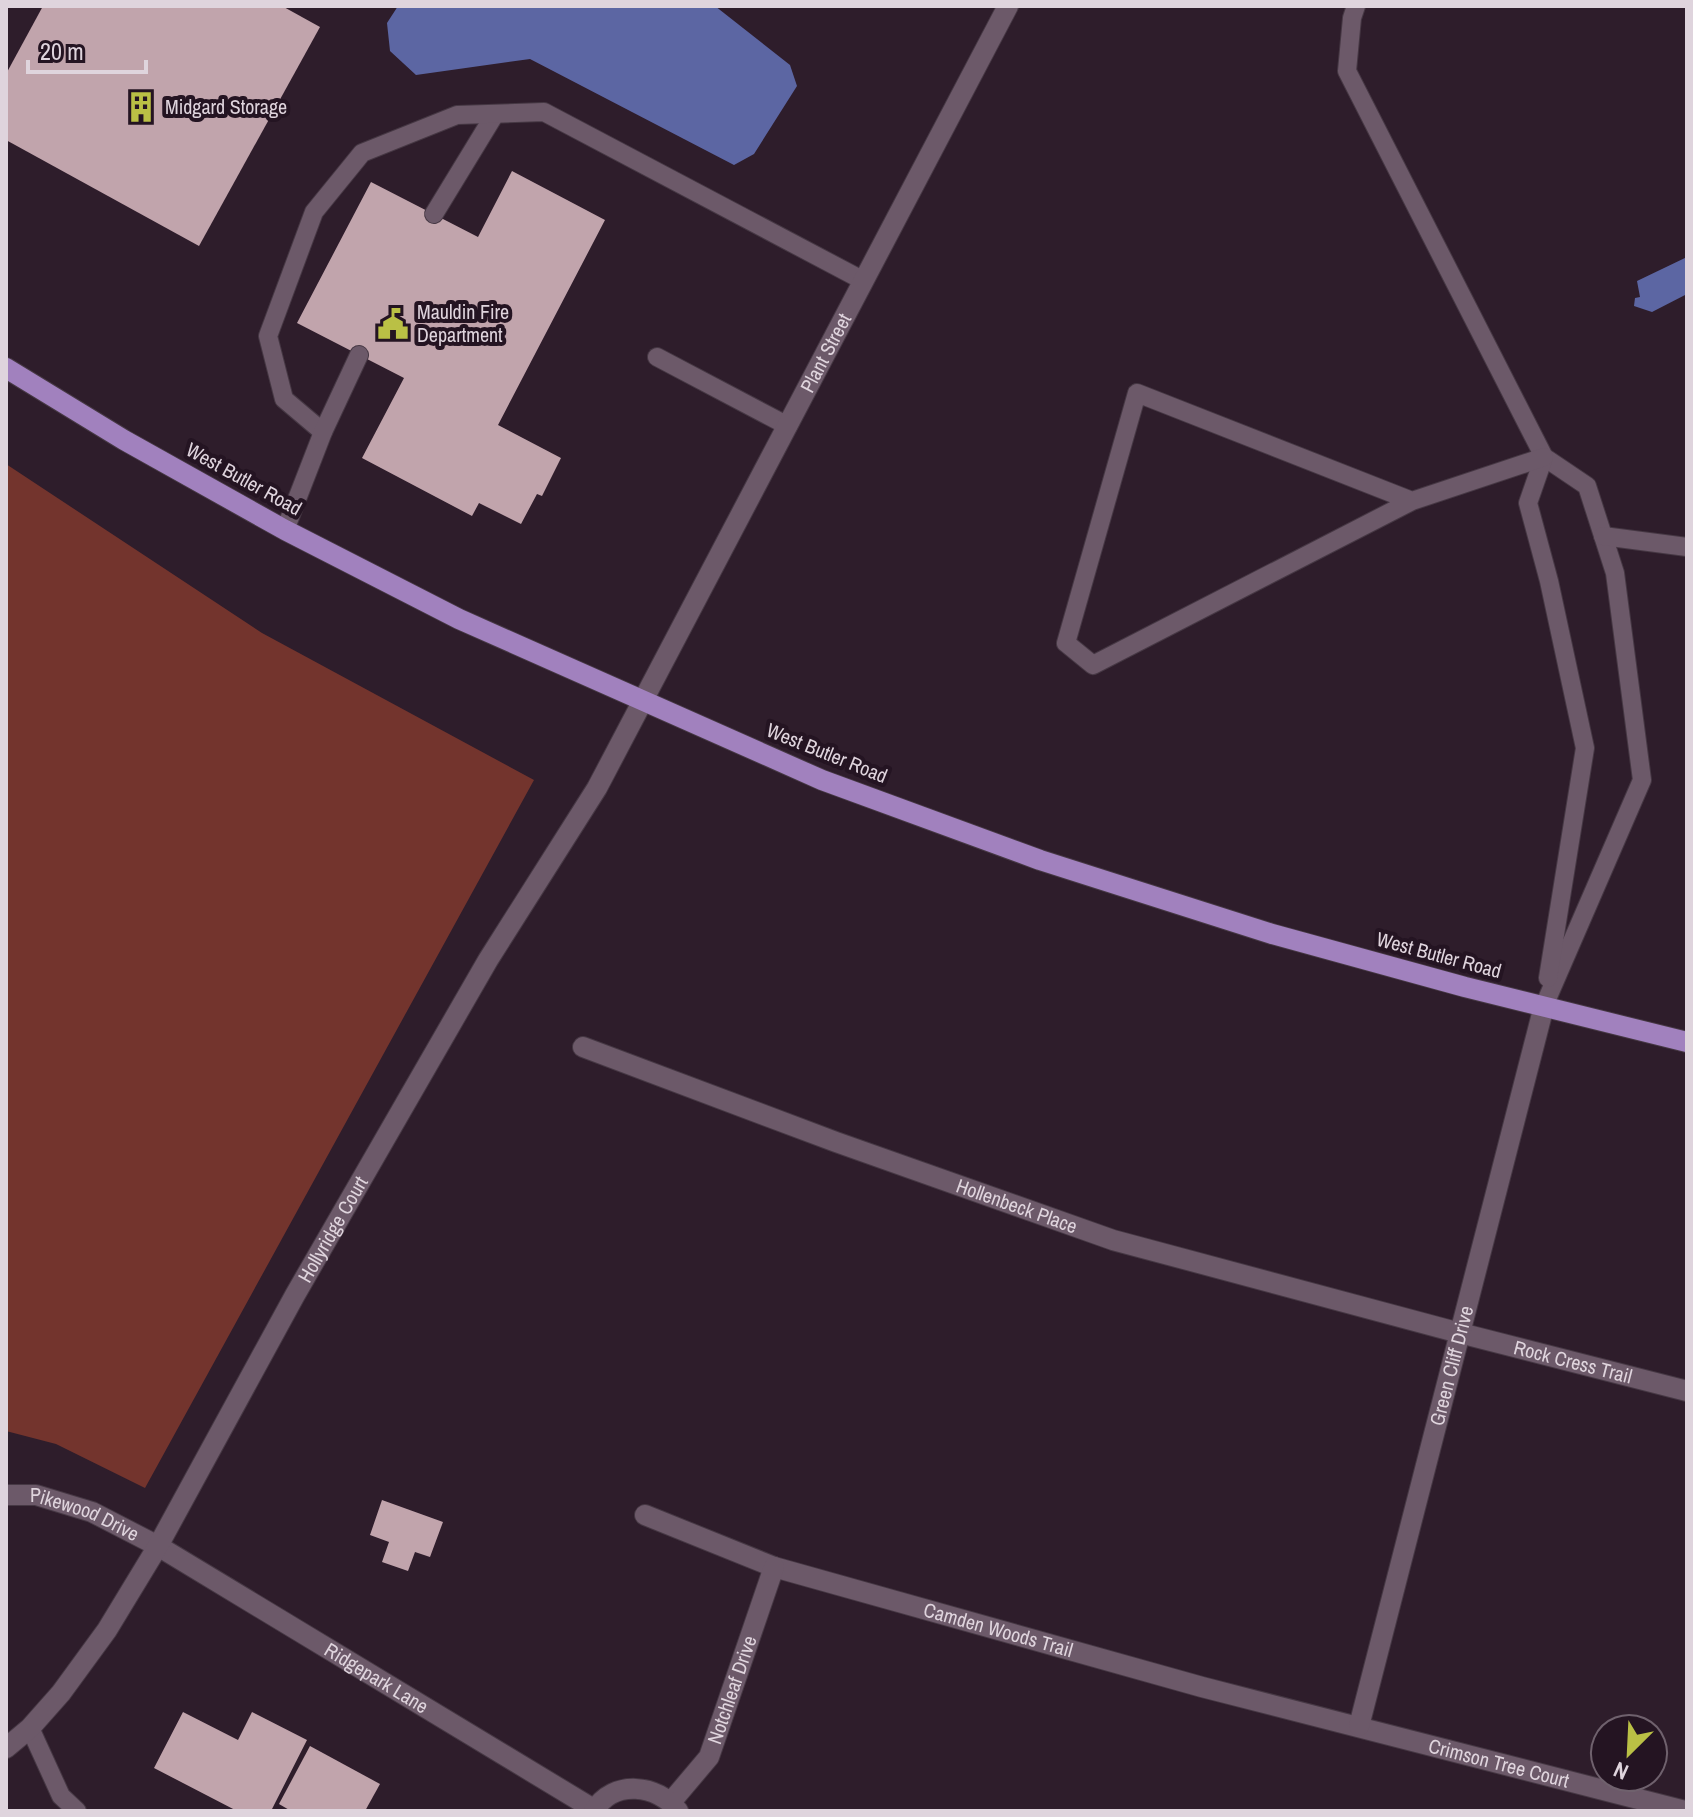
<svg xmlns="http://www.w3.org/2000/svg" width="1693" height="1817" font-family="'Archivo Narrow',sans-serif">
  <rect width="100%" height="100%" fill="#2e1d2b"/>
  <polygon fill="#73342d" points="6,464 262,633 534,780 145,1488 56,1444 6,1431"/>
  <g fill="#5c66a3">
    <polygon points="398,6 715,6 790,65 797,86 754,154 734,165 530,59 416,75 390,51 387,23"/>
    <polygon points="1687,257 1687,294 1652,312 1634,306 1635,298 1640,297 1637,281"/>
  </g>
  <g fill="#c1a4ac">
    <polygon points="43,6 282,6 320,27 199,246 6,140 6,74"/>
    <polygon points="512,171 605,220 498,425 561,458 542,496 537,494 521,524 479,503 472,516 362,458 404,378 297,323 371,182 478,237"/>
    <polygon points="382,1500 443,1522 430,1557 415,1552 408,1571 382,1562 389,1542 370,1535"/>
    <polygon points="183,1712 238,1740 252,1712 307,1740 271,1811 237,1811 154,1768"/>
    <polygon points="310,1746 380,1784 365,1811 291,1811 279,1804"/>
  </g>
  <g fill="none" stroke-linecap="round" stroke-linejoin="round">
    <defs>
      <g id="lane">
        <polyline points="1356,6 1352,18 1347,71 1544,457 1587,486 1615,573 1642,780 1544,1006"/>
        <polyline points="434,214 495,114"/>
        <polyline points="657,357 788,426"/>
        <polyline points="323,432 284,399 268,336 314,212 362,153 457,115 544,112 864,281"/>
        <polyline points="1544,457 1528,503 1549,581 1585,748 1548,978"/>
        <polyline points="1412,501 1093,665 1066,643 1137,393 1412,501 1544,457"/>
        <polyline points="285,530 323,432 359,355"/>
        <polyline points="1603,536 1687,547"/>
        <polyline points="30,1728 61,1796 77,1811"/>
      </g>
      <g id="street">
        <path id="s1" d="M583 1047 836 1142 1113 1240 1460 1333 1687 1391"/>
        <path id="s2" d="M6 1495H36L92 1512 158 1546 595 1810"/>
        <path id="s3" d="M645 1515 774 1567 1202 1687 1685 1811"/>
        <path id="s4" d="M1359 1726 1544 1006"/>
        <path id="s5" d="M6 1748 30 1728 61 1693 107 1630 158 1546 295 1295 488 960 597 788 1008 6"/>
        <path id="s6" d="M671 1802 709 1757 774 1567"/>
        <path d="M594 1811C613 1779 658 1784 678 1811"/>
      </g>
      <polyline id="primary" points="6,368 124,440 285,530 459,619 822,780 1040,860 1272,934 1465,987 1687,1042"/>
    </defs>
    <use href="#lane" stroke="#463844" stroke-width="20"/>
    <use href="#street" stroke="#463844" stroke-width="22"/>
    <use href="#primary" stroke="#463844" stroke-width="22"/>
    <use href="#lane" stroke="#6c5969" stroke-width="18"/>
    <use href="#street" stroke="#6c5969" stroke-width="20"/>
    <use href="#primary" stroke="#a181be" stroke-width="20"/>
  </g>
  <defs>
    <symbol id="building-bare" viewBox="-9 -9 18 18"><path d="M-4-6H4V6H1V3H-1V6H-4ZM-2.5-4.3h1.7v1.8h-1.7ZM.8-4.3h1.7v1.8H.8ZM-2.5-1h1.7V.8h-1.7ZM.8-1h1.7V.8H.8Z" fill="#bac045" stroke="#241422" stroke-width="2.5" paint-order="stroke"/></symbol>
    <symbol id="civic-bare" viewBox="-9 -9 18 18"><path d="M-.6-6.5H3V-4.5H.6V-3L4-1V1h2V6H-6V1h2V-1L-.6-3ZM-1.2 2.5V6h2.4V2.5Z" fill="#bac045" stroke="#241422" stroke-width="2.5" paint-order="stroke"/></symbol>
  </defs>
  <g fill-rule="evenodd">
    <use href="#building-bare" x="119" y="85" width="44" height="44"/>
    <use href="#civic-bare" x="371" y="302" width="44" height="44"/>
  </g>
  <g text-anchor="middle" stroke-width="8" stroke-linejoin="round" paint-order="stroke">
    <g font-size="20" fill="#dfd4dd" stroke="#241422" text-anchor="start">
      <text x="165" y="114">Midgard Storage</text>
      <text x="417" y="319">Mauldin Fire<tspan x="417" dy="23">Department</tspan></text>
    </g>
    <g font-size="20" fill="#dfd4dd" stroke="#241422">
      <text dy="7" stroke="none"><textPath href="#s5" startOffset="1622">Plant Street</textPath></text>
      <text transform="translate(244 479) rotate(29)" y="7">West Butler Road</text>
      <text transform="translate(827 753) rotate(22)" y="7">West Butler Road</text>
      <text transform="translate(1439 955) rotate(15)" y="7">West Butler Road</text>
      <text dy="7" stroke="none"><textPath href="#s1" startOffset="462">Hollenbeck Place</textPath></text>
      <text dy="7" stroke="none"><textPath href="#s5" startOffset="616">Hollyridge Court</textPath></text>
      <text dy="7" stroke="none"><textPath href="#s1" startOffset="1040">Rock Cress Trail</textPath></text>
      <text dy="7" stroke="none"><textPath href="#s4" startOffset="372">Green Cliff Drive</textPath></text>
      <text dy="7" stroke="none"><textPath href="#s2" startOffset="82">Pikewood Drive</textPath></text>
      <text dy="7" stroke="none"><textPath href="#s3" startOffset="372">Camden Woods Trail</textPath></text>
      <text dy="7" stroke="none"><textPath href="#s2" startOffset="418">Ridgepark Lane</textPath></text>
      <text dy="7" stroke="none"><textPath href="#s6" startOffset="130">Notchleaf Drive</textPath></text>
      <text dy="7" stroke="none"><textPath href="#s3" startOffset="890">Crimson Tree Court</textPath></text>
    </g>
  </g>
  <rect width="1693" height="1817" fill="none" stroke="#dfd4dd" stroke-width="16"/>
  <g transform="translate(1629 1753) rotate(204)"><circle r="38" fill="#241422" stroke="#6f616d" stroke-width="2"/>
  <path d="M0-6L14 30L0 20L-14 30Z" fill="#bac045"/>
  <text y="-12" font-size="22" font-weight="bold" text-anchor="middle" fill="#dfd4dd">N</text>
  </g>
  <path d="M28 60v12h118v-12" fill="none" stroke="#dfd4dd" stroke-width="4"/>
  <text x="40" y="60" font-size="24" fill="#dfd4dd" stroke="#241422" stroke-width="6" paint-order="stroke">20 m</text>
</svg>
